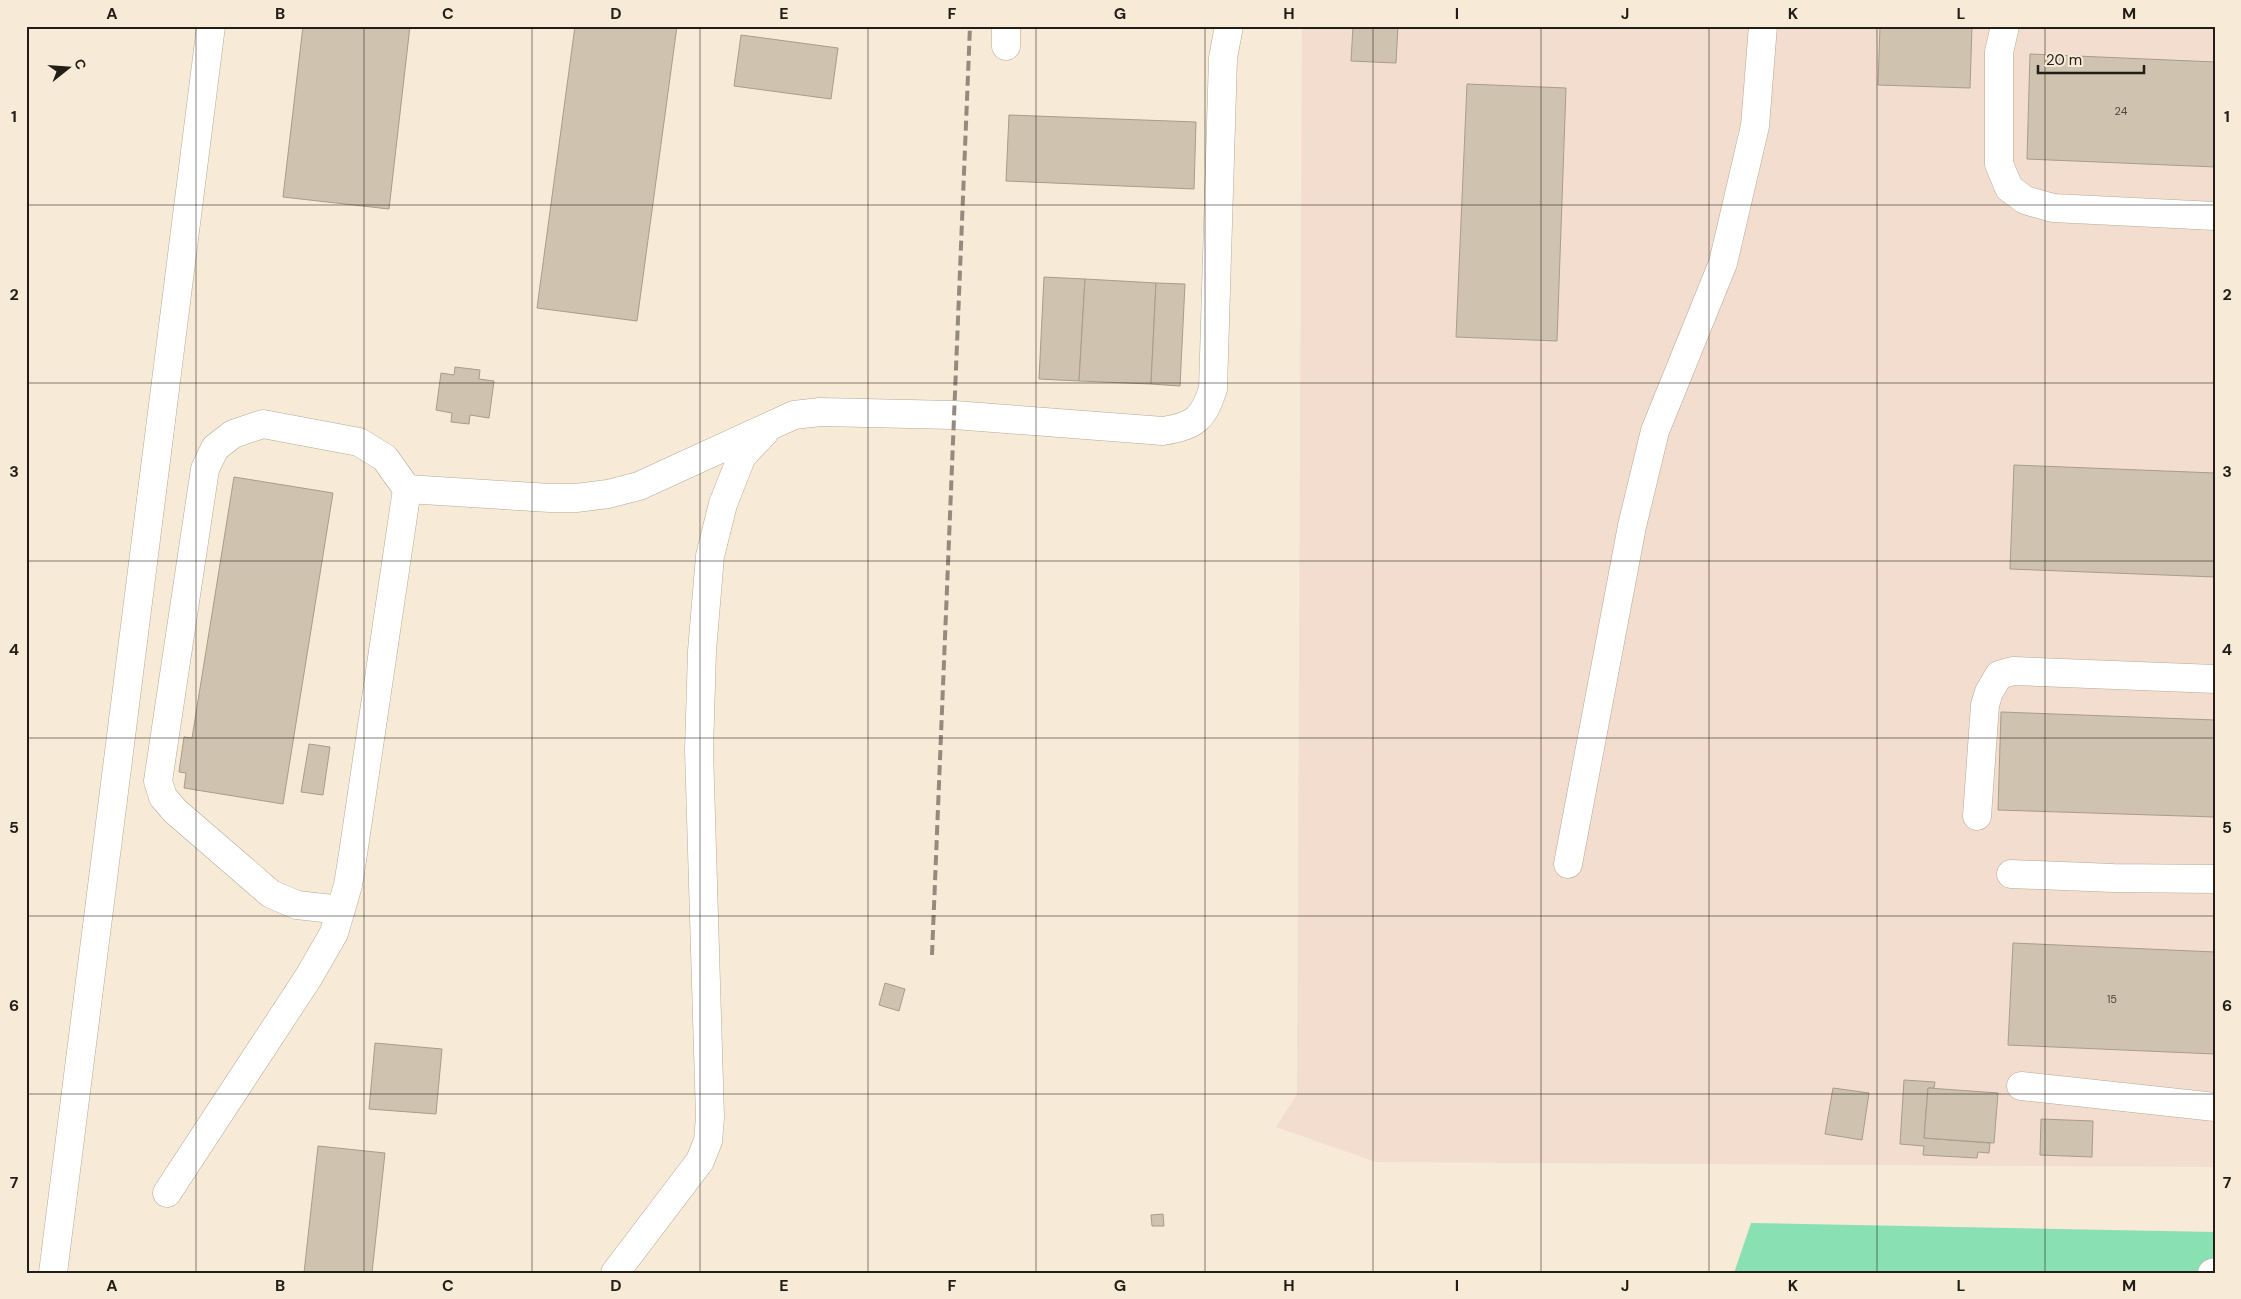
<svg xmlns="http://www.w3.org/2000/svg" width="2241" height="1299" font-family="'DM Sans',sans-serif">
  <rect width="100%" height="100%" fill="#f7ead7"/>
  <polygon fill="#f2ddcf" points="1302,26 2215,26 2215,1167 1376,1162 1276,1127 1297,1094"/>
  <polygon fill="#89e1b3" points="1751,1223 2215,1232 2215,1268 2199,1273 1734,1273"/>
  <g fill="#cfc3b0" stroke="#a89c8a">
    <polygon points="303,26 410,26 389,209 283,197"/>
    <polygon points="575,26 677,26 637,321 537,308"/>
    <polygon points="1353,26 1398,26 1396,63 1351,61"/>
    <polygon points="1880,26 1972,26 1970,88 1878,85"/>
    <polygon points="741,35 838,48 831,99 734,86"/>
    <polygon points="2030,54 2215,62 2215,167 2027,159"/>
    <polygon points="1467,84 1566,88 1557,341 1456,337"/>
    <polygon points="1009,115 1196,122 1194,189 1006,181"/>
    <polygon points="1044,277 1085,279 1079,381 1039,379"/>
    <polygon points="1085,279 1156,283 1151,384 1079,381"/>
    <polygon points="1156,283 1185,284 1180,386 1151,384"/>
    <polygon points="455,367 480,370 479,379 494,381 489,418 470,415 469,424 451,422 452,413 436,410 441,373 454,375"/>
    <polygon points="2014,465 2215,473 2215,577 2010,569"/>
    <polygon points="234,477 333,493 283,804 184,788 186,773 179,772 184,737 192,738"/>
    <polygon points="2001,712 2215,720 2215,817 1998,810"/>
    <polygon points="309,744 330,747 323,795 301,792"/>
    <polygon points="2013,943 2215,952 2215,1054 2008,1045"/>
    <polygon points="885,983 905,989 899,1011 879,1005"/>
    <polygon points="375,1043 442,1049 436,1114 369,1109"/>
    <polygon points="1904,1080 1935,1082 1934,1088 1928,1088 1924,1138 1990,1143 1989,1153 1978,1152 1977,1158 1923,1155 1924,1146 1900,1144"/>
    <polygon points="1833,1088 1869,1093 1862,1140 1825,1134"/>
    <polygon points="1928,1088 1998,1093 1994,1143 1924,1138"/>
    <polygon points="2041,1119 2093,1121 2092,1157 2040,1155"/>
    <polygon points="318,1146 385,1153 372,1273 304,1273"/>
    <polygon points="1163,1214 1164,1226 1152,1226 1151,1215"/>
  </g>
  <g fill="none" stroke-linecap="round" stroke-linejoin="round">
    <defs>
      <g id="minor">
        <polyline points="2005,26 1999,52 1999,164 2009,188 2025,200 2053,208 2215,216"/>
        <polyline points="1006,46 1006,26"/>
        <path d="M407 489 550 498H576L608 494 639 486 794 415 820 412 954 415 1163 431C1195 426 1203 419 1213 389L1223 58 1229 26"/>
        <polyline points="1977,816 1985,705 1989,692 1999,675 2013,671 2215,679"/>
        <polyline points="1568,864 1632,526 1655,431 1723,263 1755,126 1763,26"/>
        <polyline points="2011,874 2113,878 2215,879"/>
        <polyline points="2021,1086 2215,1107"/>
        <polyline points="167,1193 308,978 334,933 348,885 353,854 407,489 385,458 359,442 263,424 233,434 215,448 205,469 158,781 163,797 175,811 271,894 297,905 341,910"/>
        <polyline points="53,1273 211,26"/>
        <polyline points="615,1273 700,1161 708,1141 710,1117 699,750 702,651 710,556 723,504 742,456 764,433"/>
        <polyline points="2212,1273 2215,1272"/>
      </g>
    </defs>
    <use href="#minor" stroke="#b5a997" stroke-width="29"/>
    <use href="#minor" stroke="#fff" stroke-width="28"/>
    <polyline stroke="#948a7d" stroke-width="4" stroke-dasharray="10 5" stroke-linecap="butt" points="932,955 970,26"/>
  </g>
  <path fill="none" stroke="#221d17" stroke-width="1" stroke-opacity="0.55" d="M196 26V1273M364 26V1273M532 26V1273M700 26V1273M868 26V1273M1036 26V1273M1205 26V1273M1373 26V1273M1541 26V1273M1709 26V1273M1877 26V1273M2045 26V1273M26 205H2215M26 383H2215M26 561H2215M26 738H2215M26 916H2215M26 1094H2215"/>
  <g text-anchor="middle" stroke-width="5" stroke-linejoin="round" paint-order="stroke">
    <g font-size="11" fill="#4d463d">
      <text x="2121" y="115">24</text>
      <text x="2112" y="1003">15</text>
    </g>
  </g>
  <rect width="2241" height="1299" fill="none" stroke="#f7ead7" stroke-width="55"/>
  <g transform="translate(68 68) rotate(73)" stroke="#f7ead7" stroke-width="4" paint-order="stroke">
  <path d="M0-4L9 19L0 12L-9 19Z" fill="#221d17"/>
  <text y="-8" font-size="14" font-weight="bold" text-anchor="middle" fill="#221d17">С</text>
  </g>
  <path d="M2038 65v8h106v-8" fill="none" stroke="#221d17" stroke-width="2.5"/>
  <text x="2046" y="65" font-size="15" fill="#221d17" stroke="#f7ead7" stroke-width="4" paint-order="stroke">20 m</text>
  <rect x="28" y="28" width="2186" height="1244" fill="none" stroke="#221d17" stroke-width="2"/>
  <g font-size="16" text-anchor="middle" font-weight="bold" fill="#221d17">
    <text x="112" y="19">A</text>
    <text x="280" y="19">B</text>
    <text x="448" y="19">C</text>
    <text x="616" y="19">D</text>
    <text x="784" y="19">E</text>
    <text x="952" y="19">F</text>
    <text x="1120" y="19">G</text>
    <text x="1289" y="19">H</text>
    <text x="1457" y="19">I</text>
    <text x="1625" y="19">J</text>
    <text x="1793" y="19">K</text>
    <text x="1961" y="19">L</text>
    <text x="2129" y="19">M</text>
    <text x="14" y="122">1</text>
    <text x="2227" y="122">1</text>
    <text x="14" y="300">2</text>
    <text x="2227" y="300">2</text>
    <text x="14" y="477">3</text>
    <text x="2227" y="477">3</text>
    <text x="14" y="655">4</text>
    <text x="2227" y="655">4</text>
    <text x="14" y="833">5</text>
    <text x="2227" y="833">5</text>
    <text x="14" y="1011">6</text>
    <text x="2227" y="1011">6</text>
    <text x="14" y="1188">7</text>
    <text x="2227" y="1188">7</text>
    <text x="112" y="1291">A</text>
    <text x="280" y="1291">B</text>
    <text x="448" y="1291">C</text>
    <text x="616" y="1291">D</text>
    <text x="784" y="1291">E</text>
    <text x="952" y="1291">F</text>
    <text x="1120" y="1291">G</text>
    <text x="1289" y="1291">H</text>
    <text x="1457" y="1291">I</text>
    <text x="1625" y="1291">J</text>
    <text x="1793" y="1291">K</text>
    <text x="1961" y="1291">L</text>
    <text x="2129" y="1291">M</text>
  </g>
</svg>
